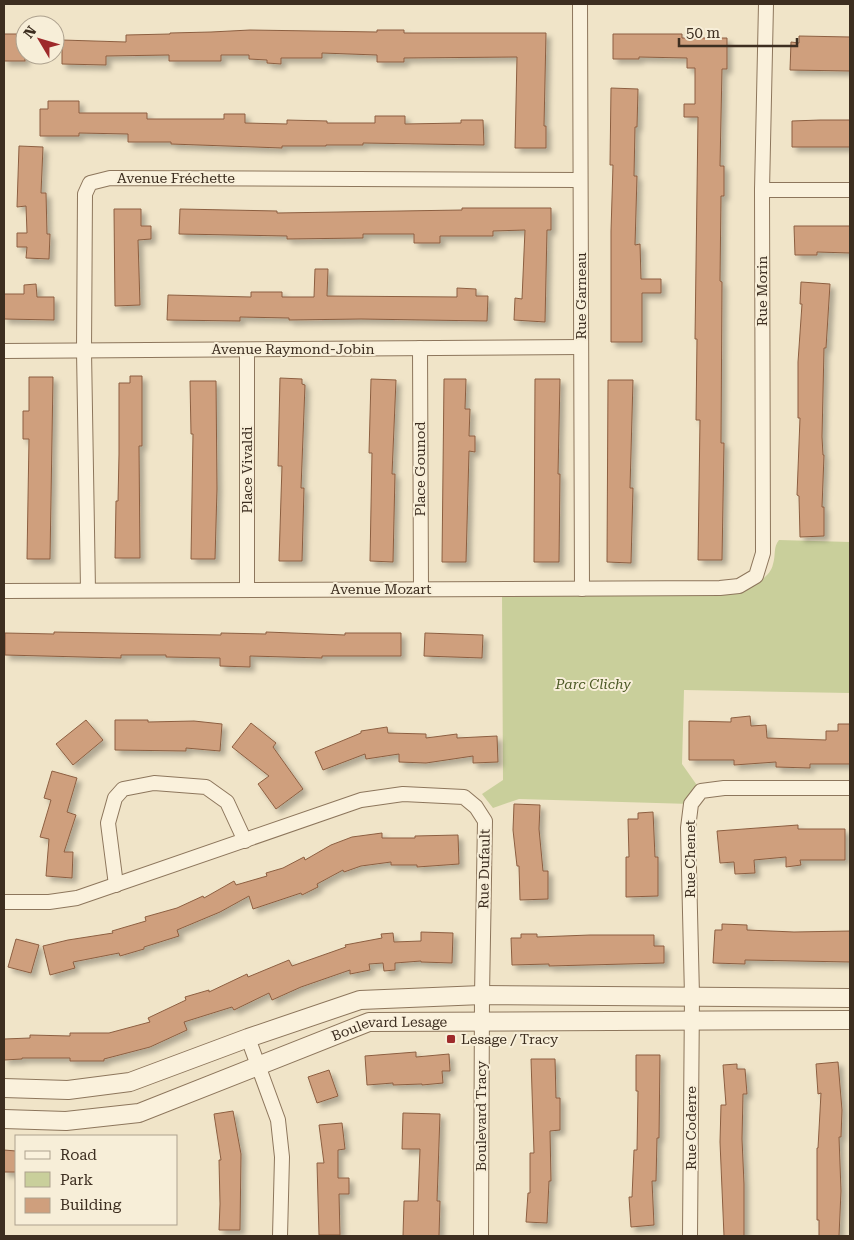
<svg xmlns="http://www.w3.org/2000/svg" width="854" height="1240" font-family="'Roboto Serif',serif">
  <defs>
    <filter id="shadow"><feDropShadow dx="4.5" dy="4.5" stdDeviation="2.5" flood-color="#0004"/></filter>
  </defs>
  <rect width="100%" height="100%" fill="#f0e4c8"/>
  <path fill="#c9cf9b" d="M779 540 850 542V693L684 690 682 764 701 791 691 804 519 799 493 808 482 794 503 780 502 593 754 585C763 579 771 574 773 564 776 555 773 547 779 540Z"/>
  <g fill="#cf9f7d" stroke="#8d5f41" filter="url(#shadow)">
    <polygon points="250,30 377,32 377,30 404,30 404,33 546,33 544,126 546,126 546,148 515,148 517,57 404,58 404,62 377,62 377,55 322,53 322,58 281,58 281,64 267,63 267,60 249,59 249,55 221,55 221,61 169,61 169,55 106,56 106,65 62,64 62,40 126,42 126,35 170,34 170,33 211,32"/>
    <rect x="4" y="34" width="21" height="27"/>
    <polygon points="613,34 682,34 682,38 727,38 727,69 722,69 721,117 720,166 724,166 724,196 721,196 720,281 722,282 721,443 724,443 722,560 698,560 700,420 696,420 697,339 695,339 698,117 684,117 684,104 695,104 695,68 687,68 687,58 639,57 639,59 613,59"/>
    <polygon points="799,36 850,37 850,71 790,70 791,42 799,43"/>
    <polygon points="611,88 638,89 637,127 635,127 634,176 637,176 635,245 640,244 641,279 661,279 661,293 642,293 642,342 611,342 611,231 613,165 610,165"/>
    <polygon points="48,101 79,101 79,113 147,113 147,119 224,119 224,114 245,114 245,123 287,124 287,120 327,121 327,123 375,123 375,116 405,116 405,124 461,123 461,120 483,120 484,145 363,143 363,145 326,145 326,146 282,146 282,148 171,144 171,142 128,142 128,134 79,133 79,136 40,136 40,109 48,109"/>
    <polygon points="820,120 850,120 850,147 792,147 792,121"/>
    <polygon points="19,146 43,147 41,193 46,193 47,234 50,234 49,259 26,258 27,247 17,247 17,233 27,233 26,206 17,207"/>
    <polygon points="462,208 551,208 551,230 547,230 545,322 514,320 515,298 522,299 525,230 493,231 493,236 440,236 440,243 414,243 414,234 363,234 363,238 287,239 287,236 179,234 180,209 277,211 277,213 462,210"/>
    <polygon points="114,209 141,209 141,226 151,226 151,239 138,240 140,305 115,306"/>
    <polygon points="794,226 850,226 850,253 817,252 817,255 795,255"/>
    <polygon points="315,269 328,269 327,296 457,297 457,288 476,289 476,296 488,296 487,321 361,319 289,320 289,318 240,317 240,321 167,320 168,295 251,297 251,292 282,292 282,297 314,297"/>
    <polygon points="801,282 830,284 826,348 824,348 822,437 823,455 824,455 822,507 824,507 824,536 800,537 799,496 797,495 800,418 798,418 798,362 802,304 800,304"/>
    <polygon points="36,284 37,297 54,297 54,320 4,319 4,294 24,294 24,285"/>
    <polygon points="130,376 142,376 142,446 139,446 140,558 115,558 116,501 118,501 119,454 119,383 130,383"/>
    <polygon points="29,377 53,377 50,559 27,559 29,439 23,439 23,411 29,411"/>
    <polygon points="280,378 302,379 302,384 305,385 301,488 304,488 302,561 279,561 282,466 278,466"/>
    <polygon points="371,379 396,380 392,474 395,474 393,562 370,561 372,453 369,453"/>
    <polygon points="444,379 466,379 465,409 470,409 469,436 475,436 475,452 469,451 466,562 442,562"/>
    <polygon points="535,379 560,379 558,474 560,474 559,562 534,562"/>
    <polygon points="608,380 633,380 630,488 633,488 631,563 607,562"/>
    <polygon points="190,381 216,381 217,489 215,559 191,559 193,434 191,434"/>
    <polygon points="54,632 221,635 221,633 266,634 266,632 345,635 345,633 401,633 401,656 322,656 322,658 250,656 250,667 220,666 220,658 166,657 166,655 121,655 121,658 5,655 5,633 54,634"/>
    <polygon points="425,633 483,635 482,658 424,656"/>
    <polygon points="750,716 751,726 766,725 767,738 826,740 826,731 838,731 838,724 850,724 850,764 810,764 810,768 776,767 776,762 734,765 734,760 689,760 689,721 731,722 731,718"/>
    <polygon points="86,720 103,740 73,765 56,744"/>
    <polygon points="115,720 148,720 148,722 194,721 222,724 220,751 186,748 186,751 115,750"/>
    <polygon points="251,723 276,743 273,747 303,789 276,809 258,784 269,776 232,747"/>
    <polygon points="387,727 388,733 426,734 426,738 457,734 457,738 497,736 498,762 473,763 473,756 426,763 399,762 399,754 366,759 365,754 323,770 315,752 361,733 361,731"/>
    <polygon points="52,771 77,778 67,812 76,815 64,852 73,852 72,878 46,876 49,839 40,837 51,800 44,798"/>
    <polygon points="514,804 540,805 539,829 543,871 548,871 548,899 520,900 519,866 517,866 513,830"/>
    <polygon points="653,812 655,857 658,857 658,896 626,897 626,857 629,857 628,819 638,819 638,813"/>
    <polygon points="798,825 798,829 845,829 845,860 800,860 801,865 786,867 786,857 754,860 755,873 735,874 734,862 720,863 717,831"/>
    <polygon points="382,833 382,838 415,838 415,836 458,835 459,864 417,867 417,865 391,865 391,862 361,866 344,872 343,870 317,884 318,887 302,895 301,893 253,909 249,896 220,912 177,930 179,936 144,947 144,949 120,956 119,953 73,962 75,968 50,975 43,946 68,940 113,933 112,931 146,921 145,917 177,908 203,896 204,898 234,881 236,885 267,876 266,873 283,868 304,857 305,860 331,845 352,837"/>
    <polygon points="722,924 747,925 747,930 794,932 850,931 850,962 745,960 745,964 713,963 715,930 722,930"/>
    <polygon points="421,932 453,933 452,963 421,962 421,961 395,963 395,970 384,971 383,963 369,964 370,970 350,974 350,970 301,987 272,1000 269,993 234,1010 232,1007 184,1022 187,1030 150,1047 104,1059 104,1061 70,1061 70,1058 22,1058 22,1059 4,1060 4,1039 30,1038 30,1035 70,1036 70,1033 109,1033 150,1022 148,1018 186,1000 185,997 209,990 209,992 247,974 248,977 289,960 292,966 346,947 345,945 382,938 381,934 393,933 394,942 421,941"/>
    <polygon points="521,934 537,934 537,937 590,935 654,935 654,946 664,946 664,963 549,966 549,964 512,965 511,938 521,938"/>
    <polygon points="16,939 39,945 31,973 8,967"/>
    <polygon points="416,1052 416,1057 449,1054 450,1071 442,1071 443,1083 422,1085 422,1084 393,1085 393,1083 367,1085 365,1056"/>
    <polygon points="636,1055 660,1055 659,1138 657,1138 656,1181 652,1181 654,1225 631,1227 629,1197 632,1197 634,1150 637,1150 638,1091 636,1091"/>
    <polygon points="531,1059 555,1059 556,1098 560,1098 560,1130 550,1131 551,1181 549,1181 547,1223 526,1222 528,1193 530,1193 530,1153 534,1153"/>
    <polygon points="838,1062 842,1110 841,1137 839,1137 841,1191 839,1236 819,1236 819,1220 817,1220 817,1148 818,1148 821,1093 818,1094 816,1064"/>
    <polygon points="737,1064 737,1069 745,1069 747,1094 743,1094 742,1139 744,1184 744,1236 724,1236 720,1142 721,1105 726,1105 723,1065"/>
    <polygon points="329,1070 338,1096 317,1103 308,1077"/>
    <polygon points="233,1111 241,1154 240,1230 219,1230 220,1204 219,1160 221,1160 214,1114"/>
    <polygon points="403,1113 440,1114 437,1201 440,1201 439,1236 403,1236 404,1201 418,1201 420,1149 402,1149"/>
    <polygon points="342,1123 345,1149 338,1150 338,1178 349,1178 349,1194 339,1194 340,1235 319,1235 317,1163 324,1163 319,1125"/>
    <polygon points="4,1150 16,1151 16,1172 4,1172"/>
  </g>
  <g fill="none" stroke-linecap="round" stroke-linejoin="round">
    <defs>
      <g id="minor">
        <polyline points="580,4 582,589"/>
        <polyline points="762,190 850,190"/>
        <polyline points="420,348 421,589"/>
        <polyline points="4,351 581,347"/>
        <polyline points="88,590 84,351 85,194 90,183 110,178 580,180"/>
        <polyline points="247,590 247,350"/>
        <polyline points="4,591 720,588 739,586 756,576 763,553 762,190 766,4"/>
        <polyline points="116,885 108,823 115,798 123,789 154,783 206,787 227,802 245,841"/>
        <polyline points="4,902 49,902 77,898 361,800 403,794 464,797 476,807 485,821 482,995 481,1236"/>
        <polyline points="248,1038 278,1120 282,1157 280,1236"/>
        <polyline points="690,1236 692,996 688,828 691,804 701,791 724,788 850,788"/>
      </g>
      <g id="tertiary">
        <polyline points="4,1088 68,1090 130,1082 248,1038 360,1000 482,995 850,998"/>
        <path id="s1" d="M4 1119 66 1121 139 1113 369 1022 850 1020"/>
      </g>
    </defs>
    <use href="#minor" stroke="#8d765c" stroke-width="16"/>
    <use href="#tertiary" stroke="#8d765c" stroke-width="20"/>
    <use href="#minor" stroke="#faf1dc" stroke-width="14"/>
    <use href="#tertiary" stroke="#faf1dc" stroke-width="18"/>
  </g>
  <rect fill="#9e2a2b" stroke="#f7eed8" stroke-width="2" x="446" y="1034" width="10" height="10" rx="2.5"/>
  <g text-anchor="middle" stroke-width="4" stroke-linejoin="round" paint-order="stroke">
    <g font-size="14" fill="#3d2e20" stroke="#f7eed8">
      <text x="176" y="183">Avenue Fréchette</text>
      <text transform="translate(762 291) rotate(-90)" y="5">Rue Morin</text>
      <text transform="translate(581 296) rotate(-90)" y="5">Rue Garneau</text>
      <text x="293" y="354">Avenue Raymond-Jobin</text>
      <text transform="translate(420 469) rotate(-90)" y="5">Place Gounod</text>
      <text transform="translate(247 470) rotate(-90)" y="5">Place Vivaldi</text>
      <text x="381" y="594">Avenue Mozart</text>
      <text transform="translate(690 859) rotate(-90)" y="5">Rue Chenet</text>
      <text transform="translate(484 869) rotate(-89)" y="5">Rue Dufault</text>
      <text dy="5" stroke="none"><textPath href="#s1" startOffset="402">Boulevard Lesage</textPath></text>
      <text transform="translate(481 1116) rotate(-90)" y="5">Boulevard Tracy</text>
      <text transform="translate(691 1128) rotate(-90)" y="5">Rue Coderre</text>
    </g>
    <g font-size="14" font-style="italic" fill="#4d5a26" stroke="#f7eed8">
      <text x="593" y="689">Parc Clichy</text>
    </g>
    <g font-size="14" fill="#3d2e20" stroke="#f7eed8" text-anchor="start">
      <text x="461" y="1044">Lesage / Tracy</text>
    </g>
  </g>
  <rect width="854" height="1240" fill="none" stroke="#3d2e20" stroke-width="10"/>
  <rect x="15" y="1135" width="162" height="90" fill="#f7eed8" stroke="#ada18e"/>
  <rect x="25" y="1151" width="25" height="8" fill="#faf1dc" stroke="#ada18e"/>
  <text x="60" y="1160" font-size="15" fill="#3d2e20">Road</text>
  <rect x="25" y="1172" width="25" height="15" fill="#c9cf9b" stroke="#ada18e"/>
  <text x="60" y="1185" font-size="15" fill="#3d2e20">Park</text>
  <rect x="25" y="1198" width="25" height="15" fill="#cf9f7d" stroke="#ada18e"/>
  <text x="60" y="1210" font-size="15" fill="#3d2e20">Building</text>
  <g transform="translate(40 40) rotate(308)"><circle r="24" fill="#f7eed8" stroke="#ada18e"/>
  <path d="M0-4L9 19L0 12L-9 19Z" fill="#9e2a2b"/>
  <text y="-8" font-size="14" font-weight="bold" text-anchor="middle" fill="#3d2e20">N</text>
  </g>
  <path d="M679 38v8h118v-8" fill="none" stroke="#3d2e20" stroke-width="2.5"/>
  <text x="686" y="38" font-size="15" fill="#3d2e20" stroke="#f7eed8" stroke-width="4" paint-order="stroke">50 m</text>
</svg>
